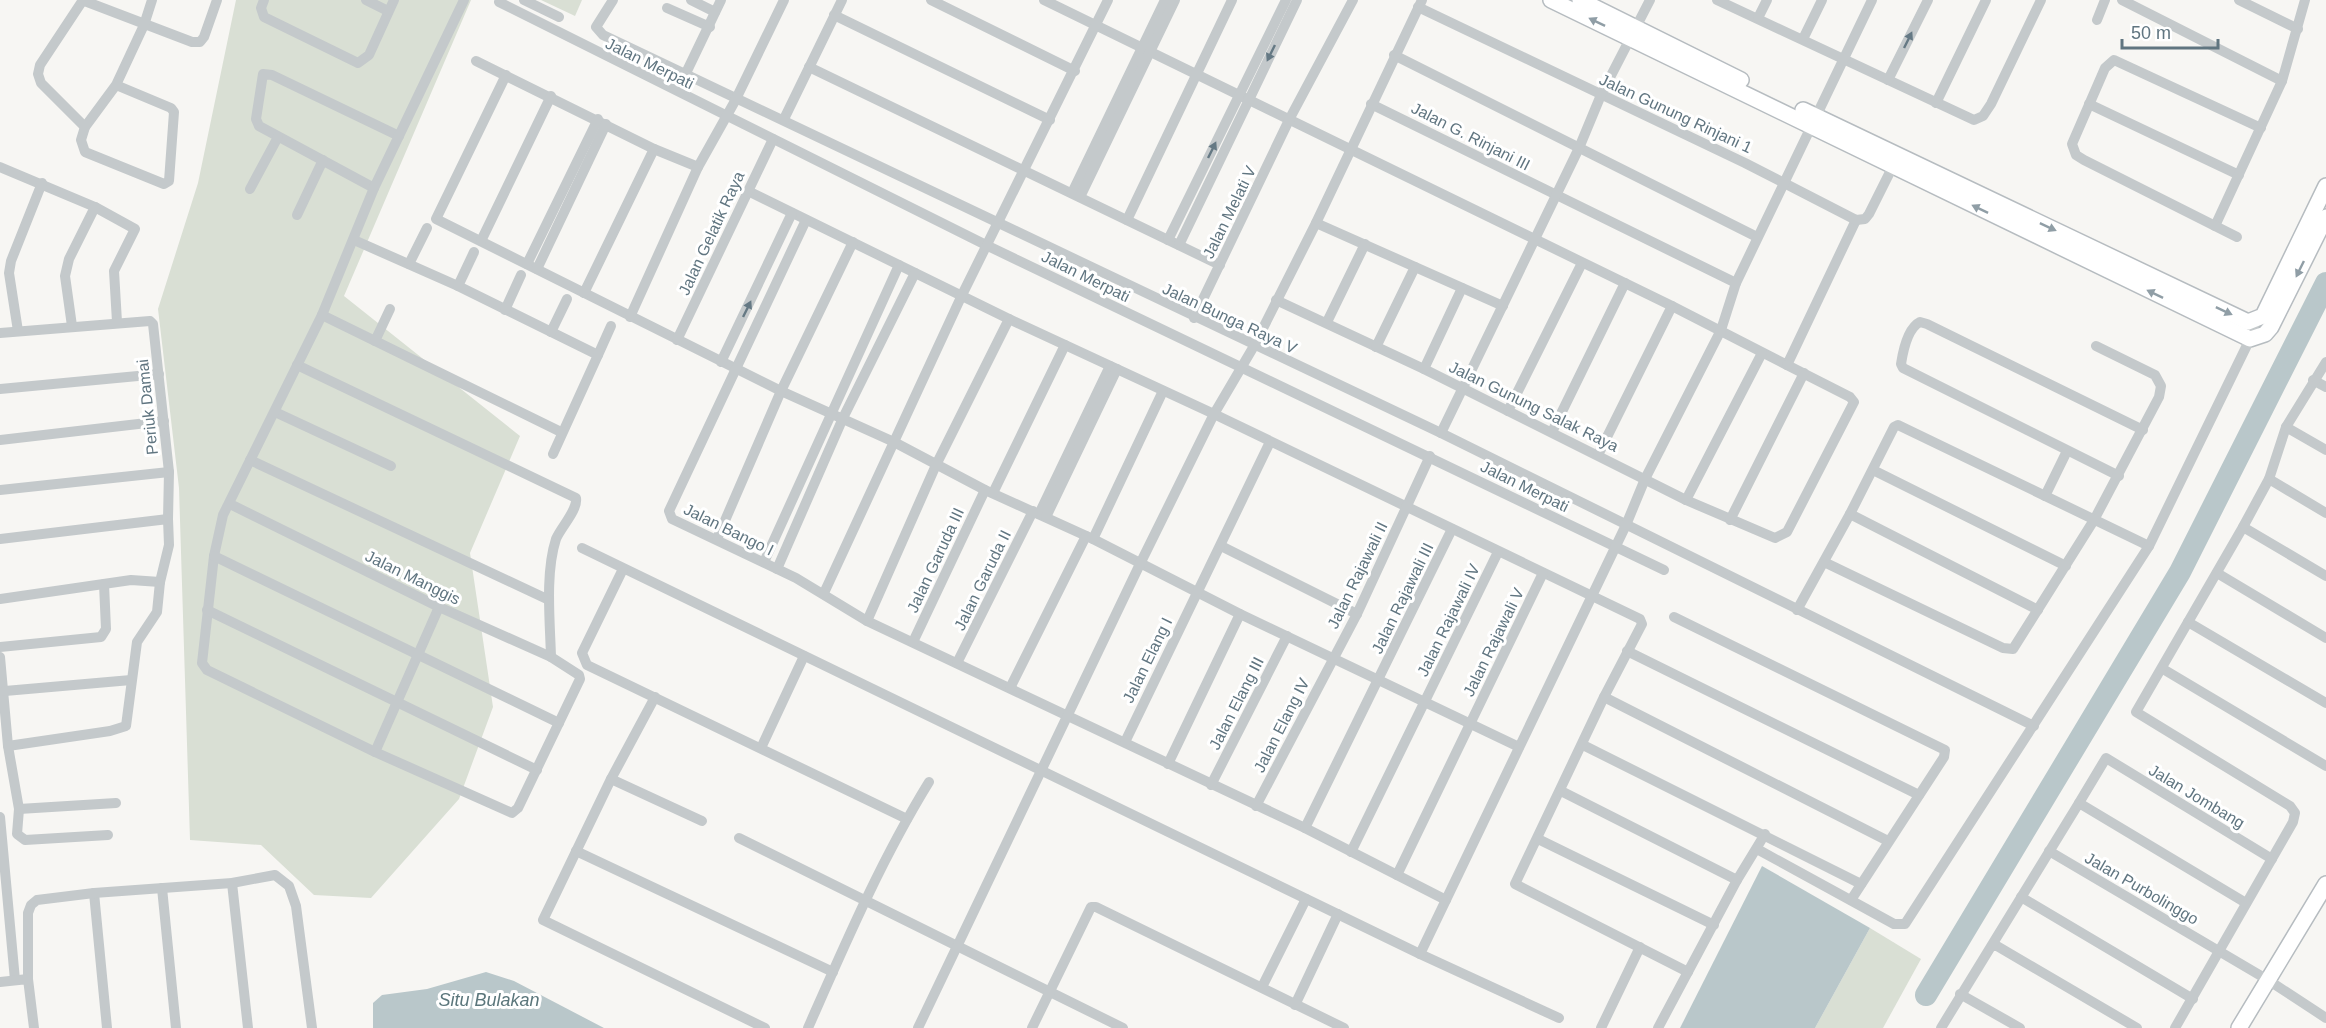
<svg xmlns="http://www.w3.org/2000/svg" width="2326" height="1028" font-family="Arial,sans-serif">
  <rect width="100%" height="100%" fill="#f7f6f3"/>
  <g fill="#d9dfd4">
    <polygon points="236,0 471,0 344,296 520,436 470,553 493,707 459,799 371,898 314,895 261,845 190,840 179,488 158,309 198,183"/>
    <polygon points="541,0 582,0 575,16"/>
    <polygon points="1870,928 1921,959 1883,1028 1815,1028"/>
  </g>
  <g fill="#b9c7ca">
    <polygon points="1762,866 1870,928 1815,1028 1680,1028"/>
    <polygon points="486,972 514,981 604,1028 373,1028 373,1003 382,995 427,989"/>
  </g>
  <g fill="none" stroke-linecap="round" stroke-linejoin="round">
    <polyline stroke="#b9c7ca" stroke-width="22" points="1926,995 2180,572 2326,283"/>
    <defs>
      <g id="secondary">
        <polyline points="1551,0 2250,339 2265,334 2271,327 2326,217"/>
        <polyline points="1580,0 1741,80"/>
        <polyline points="1803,110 2248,322 2263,316 2326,186"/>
        <polyline points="2239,1028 2326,884"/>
      </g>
    </defs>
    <use href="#secondary" stroke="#b6bcc0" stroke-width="18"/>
    <g stroke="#c4c9cb" stroke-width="10">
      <polyline points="82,0 192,42 200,42 204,37 217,0"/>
      <polyline points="83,0 40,65 38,74 41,83 85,127"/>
      <polyline points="264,0 261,8 264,17 358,63 369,55 394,0"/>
      <polyline points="366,0 388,11"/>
      <polyline points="524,0 559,17"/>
      <polyline points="613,0 596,27 603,35 1441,433 2034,726"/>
      <polyline points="691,0 715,12"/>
      <polyline points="931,0 1075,71"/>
      <polyline points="1044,0 1672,306 1787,365 1856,220"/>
      <polyline points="1717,0 1974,120 1983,116 1991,104 2041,0"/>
      <polyline points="2122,0 2282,81"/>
      <polyline points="2239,0 2298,29"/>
      <polyline points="499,2 988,246 1664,570"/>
      <polyline points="1418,7 1745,163 1856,220 1865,219 1869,214 1893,166"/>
      <polyline points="667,8 710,27"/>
      <polyline points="834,15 1050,120"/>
      <polyline points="1758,18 1767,0"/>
      <polyline points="2097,20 2105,0"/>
      <polyline points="1803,39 1822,0"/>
      <polyline points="1394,55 1757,237"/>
      <polyline points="476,61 654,149 698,167"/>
      <polyline points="809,67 1220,265"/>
      <polyline points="686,73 721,0"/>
      <polyline points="506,75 436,219 781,391 894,442 985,490 1093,539 1240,614 1519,747"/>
      <polyline points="1888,80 1928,0"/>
      <polyline points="116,85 171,108 174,112 169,181 164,184 85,152 81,140 85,127 116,85 144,25 152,0"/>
      <polyline points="1936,103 1986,0"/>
      <polyline points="1371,104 1736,283"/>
      <polyline points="2089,104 2239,175"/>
      <polyline points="784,119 842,0"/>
      <polyline points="0,167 95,207 135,229 114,271 117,322"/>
      <polyline points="374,188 259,126 256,119 263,74 272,75 399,136"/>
      <polyline points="250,189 278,137"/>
      <polyline points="748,191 1009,319 1214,414 1640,619 1642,624 1604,697 1515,884 1688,972"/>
      <polyline points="1072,193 1165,0"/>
      <polyline points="1080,197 1175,0"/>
      <polyline points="297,215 323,160"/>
      <polyline points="806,220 669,511 672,519 796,578 867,621 1305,828 1446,900"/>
      <polyline points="1127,220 1232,0"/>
      <polyline points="1316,223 1503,306"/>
      <polyline points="2215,226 2282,81 2305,0"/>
      <polyline points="2237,237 2084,160 2076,155 2072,144 2105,68 2114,60 2261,128"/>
      <polyline points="354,240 458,286 598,355 553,454"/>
      <polyline points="1168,240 1286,0"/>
      <polyline points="481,241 551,96"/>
      <polyline points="1179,245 1297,0"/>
      <polyline points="409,264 427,228"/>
      <polyline points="527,264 598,119"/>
      <polyline points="537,269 606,124"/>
      <polyline points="458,286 474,252"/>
      <polyline points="584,293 654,149"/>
      <polyline points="1276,300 1424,369 1686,500 1775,538 1787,532 1854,402 1850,397 1787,365"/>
      <polyline points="505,310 521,275"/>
      <polyline points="322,315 561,432"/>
      <polyline points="630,317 698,167 735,101 784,0"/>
      <polyline points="1194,318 1290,118 1353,0"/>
      <polyline points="1327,322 1365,244"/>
      <polyline points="72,326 65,276 69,259 95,207"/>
      <polyline points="18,331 9,273 11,261 42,183"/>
      <polyline points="551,332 567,299"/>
      <polyline points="0,333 150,321 153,324 169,472 168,519"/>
      <polyline points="677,340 773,139"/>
      <polyline points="375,341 390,309"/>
      <polyline points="1376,347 1415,267"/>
      <polyline points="598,355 611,326"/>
      <polyline points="721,362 792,213"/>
      <path d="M297 365 576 498C578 510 561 527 556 539 545 573 550 621 551 657"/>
      <polyline points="1424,369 1462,288"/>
      <polyline points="2313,380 2326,387"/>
      <polyline points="0,389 159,374"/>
      <polyline points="1508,411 1582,263"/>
      <polyline points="275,412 391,466"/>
      <polyline points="2286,427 2326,450"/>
      <polyline points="1552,432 1625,283"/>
      <polyline points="1441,433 1579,148 1601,95 1650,0"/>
      <polyline points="0,440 164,421"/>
      <polyline points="1598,455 1672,306"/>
      <polyline points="250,460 549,600"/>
      <polyline points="1873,470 2066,566"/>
      <path d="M2119 476 1903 368 1901 364C1903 351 1908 328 1920 322L1927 324 2143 430"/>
      <polyline points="2269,479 2326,513"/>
      <polyline points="0,490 169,472"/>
      <polyline points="993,493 1065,345"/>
      <polyline points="2045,496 2067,451"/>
      <polyline points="1686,500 1762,353"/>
      <polyline points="230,504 439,607 551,657 579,675 580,679 518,808 512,813 375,752 207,670 202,663 214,556 223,515 322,315 374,188 464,0"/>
      <polyline points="1039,514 1110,366"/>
      <polyline points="1850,514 2038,610"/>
      <polyline points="1046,517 1117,369"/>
      <polyline points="1730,520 1804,373"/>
      <polyline points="2243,527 2326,576"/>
      <polyline points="0,539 168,519 169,545 160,582 131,580 0,599"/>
      <polyline points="717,539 781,391 853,242"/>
      <polyline points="1093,539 1163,391"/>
      <polyline points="1221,546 1357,614"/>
      <polyline points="582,548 1420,954 1559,1018"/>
      <polyline points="214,556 559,723"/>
      <polyline points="764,562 899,265"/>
      <polyline points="1824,562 2003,648 2013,649 2094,520 2159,397 2161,386 2155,375 2096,346"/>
      <polyline points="623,569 582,653 587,665 907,819"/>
      <polyline points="777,569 843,418 915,273"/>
      <polyline points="2217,573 2326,638"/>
      <polyline points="824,593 962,295 1108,0"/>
      <polyline points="207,610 537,770"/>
      <polyline points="1797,610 1850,514 1894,427 1898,425 2149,546"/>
      <polyline points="1674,617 1945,750 1944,757 1851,900"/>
      <polyline points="867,621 936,465 1009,319"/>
      <polyline points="2188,622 2326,703"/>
      <polyline points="913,642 985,490"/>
      <polyline points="0,647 101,637 106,629 104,584"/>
      <polyline points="1627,651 1919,795"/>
      <polyline points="0,657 8,746 19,809 17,834 25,840 108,835"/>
      <polyline points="957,663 1033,511"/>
      <polyline points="2163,669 2326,766"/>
      <polyline points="1010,688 1086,536"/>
      <polyline points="5,691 131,680"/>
      <polyline points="655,697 611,779 543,920 765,1028"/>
      <polyline points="1604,697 1888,841"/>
      <polyline points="1125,742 1270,442"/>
      <polyline points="1583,745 1861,884"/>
      <polyline points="8,746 110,731 126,726 137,642 157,612 160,582"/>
      <polyline points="761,748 804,656"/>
      <polyline points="375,752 439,607"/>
      <polyline points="1168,764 1240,614"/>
      <polyline points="611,779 702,821"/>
      <polyline points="1211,785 1287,636"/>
      <polyline points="1561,791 1737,880"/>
      <polyline points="2079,803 2106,758 2272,859"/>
      <polyline points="1256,806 1357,614 1430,456"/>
      <polyline points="19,809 116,803"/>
      <polyline points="0,817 15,980"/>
      <polyline points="1305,828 1452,529"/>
      <polyline points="739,838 1123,1028"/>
      <polyline points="1538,839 1714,925"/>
      <polyline points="1757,849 1894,924 1905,924 2149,546 2250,339 2255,322"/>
      <polyline points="576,851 833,972"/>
      <polyline points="2049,851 2268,980 2326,1018"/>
      <polyline points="1351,852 1498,552"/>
      <polyline points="1397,875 1543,573"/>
      <polyline points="232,883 248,1028"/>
      <polyline points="162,888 176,1028"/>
      <polyline points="94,893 107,1028"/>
      <polyline points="2021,897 2193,999"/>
      <polyline points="1992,946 1997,946 2137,1028"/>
      <polyline points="1420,954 1626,525 1645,479 1721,330 1736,283 1872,0"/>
      <polyline points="28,979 28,913 31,905 37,900 94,893 232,883 275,875 289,886 296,906 312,1028"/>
      <polyline points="0,982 28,979 34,1028"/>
      <polyline points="1262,987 1306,899"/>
      <polyline points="1960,994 2020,1028"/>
      <polyline points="1295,1005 1338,914"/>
      <path d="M808 1028C845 944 881 860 929 782"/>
      <polyline points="918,1028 1140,564 1214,414 1254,346 1316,223 1422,0"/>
      <polyline points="1032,1028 1091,907 1096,907 1344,1028"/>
      <polyline points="1601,1028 1640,947"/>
      <polyline points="1658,1028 1737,880 1765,834"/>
      <polyline points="1941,1028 2079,803 2246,903"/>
      <polyline points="2175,1028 2293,822 2295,813 2290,806 2136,712 2243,527 2269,479 2286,427 2326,362"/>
    </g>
    <use href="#secondary" stroke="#fff" stroke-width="15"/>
  </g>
  <defs><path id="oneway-solid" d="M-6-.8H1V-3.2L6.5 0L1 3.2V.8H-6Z" transform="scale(1.5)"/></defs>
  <g fill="#909ea6">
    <use href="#oneway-solid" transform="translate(1597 22) rotate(-154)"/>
    <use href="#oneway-solid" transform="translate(1980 209) rotate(-154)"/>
    <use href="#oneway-solid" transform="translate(2048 227) rotate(25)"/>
    <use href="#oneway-solid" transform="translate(2300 269) rotate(116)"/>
    <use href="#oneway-solid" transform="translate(2155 294) rotate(-154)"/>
    <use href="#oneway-solid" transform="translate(2224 311) rotate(25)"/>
  </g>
  <g fill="#657984">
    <use href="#oneway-solid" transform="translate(1908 40) rotate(-64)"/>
    <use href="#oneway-solid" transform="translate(1271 53) rotate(116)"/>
    <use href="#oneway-solid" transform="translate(1212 150) rotate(-64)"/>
    <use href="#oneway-solid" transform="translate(747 309) rotate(-64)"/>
  </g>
  <g text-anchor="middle" stroke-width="6" stroke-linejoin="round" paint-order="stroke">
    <g font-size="16" fill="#607580" stroke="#fff">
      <text transform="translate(650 63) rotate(26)" y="6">Jalan Merpati</text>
      <text transform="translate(1676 113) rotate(25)" y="6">Jalan Gunung Rinjani 1</text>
      <text transform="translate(1471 136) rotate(27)" y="6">Jalan G. Rinjani III</text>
      <text transform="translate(1229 212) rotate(-64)" y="6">Jalan Melati V</text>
      <text transform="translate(711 233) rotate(-65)" y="6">Jalan Gelatik Raya</text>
      <text transform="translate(1086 276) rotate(26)" y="6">Jalan Merpati</text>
      <text transform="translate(1230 318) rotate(25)" y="6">Jalan Bunga Raya V</text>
      <text transform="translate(1534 406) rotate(26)" y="6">Jalan Gunung Salak Raya</text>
      <text transform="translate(147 407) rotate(-96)" y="6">Periuk Damai</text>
      <text transform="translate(1525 486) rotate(26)" y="6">Jalan Merpati</text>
      <text transform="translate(729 529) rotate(26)" y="6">Jalan Bango I</text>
      <text transform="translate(935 560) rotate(-65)" y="6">Jalan Garuda III</text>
      <text transform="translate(1357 575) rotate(-64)" y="6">Jalan Rajawali II</text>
      <text transform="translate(413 577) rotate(26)" y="6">Jalan Manggis</text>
      <text transform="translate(982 580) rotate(-64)" y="6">Jalan Garuda II</text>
      <text transform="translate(1402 598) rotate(-64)" y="6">Jalan Rajawali III</text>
      <text transform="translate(1448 620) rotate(-64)" y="6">Jalan Rajawali IV</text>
      <text transform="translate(1493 642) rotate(-64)" y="6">Jalan Rajawali V</text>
      <text transform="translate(1147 660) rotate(-64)" y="6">Jalan Elang I</text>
      <text transform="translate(1236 703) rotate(-63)" y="6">Jalan Elang III</text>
      <text transform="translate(1281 725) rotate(-63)" y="6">Jalan Elang IV</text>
      <text transform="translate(2197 796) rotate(31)" y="6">Jalan Jombang</text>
      <text transform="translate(2142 888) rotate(30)" y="6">Jalan Purbolinggo</text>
    </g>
    <g font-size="18" font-style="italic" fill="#5b767b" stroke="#fff">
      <text x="489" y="1006">Situ Bulakan</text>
    </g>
  </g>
  <path d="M2122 39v9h96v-9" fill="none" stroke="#607580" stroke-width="3"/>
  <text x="2131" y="39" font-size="18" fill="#607580" stroke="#ffffff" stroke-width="4.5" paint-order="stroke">50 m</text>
</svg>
